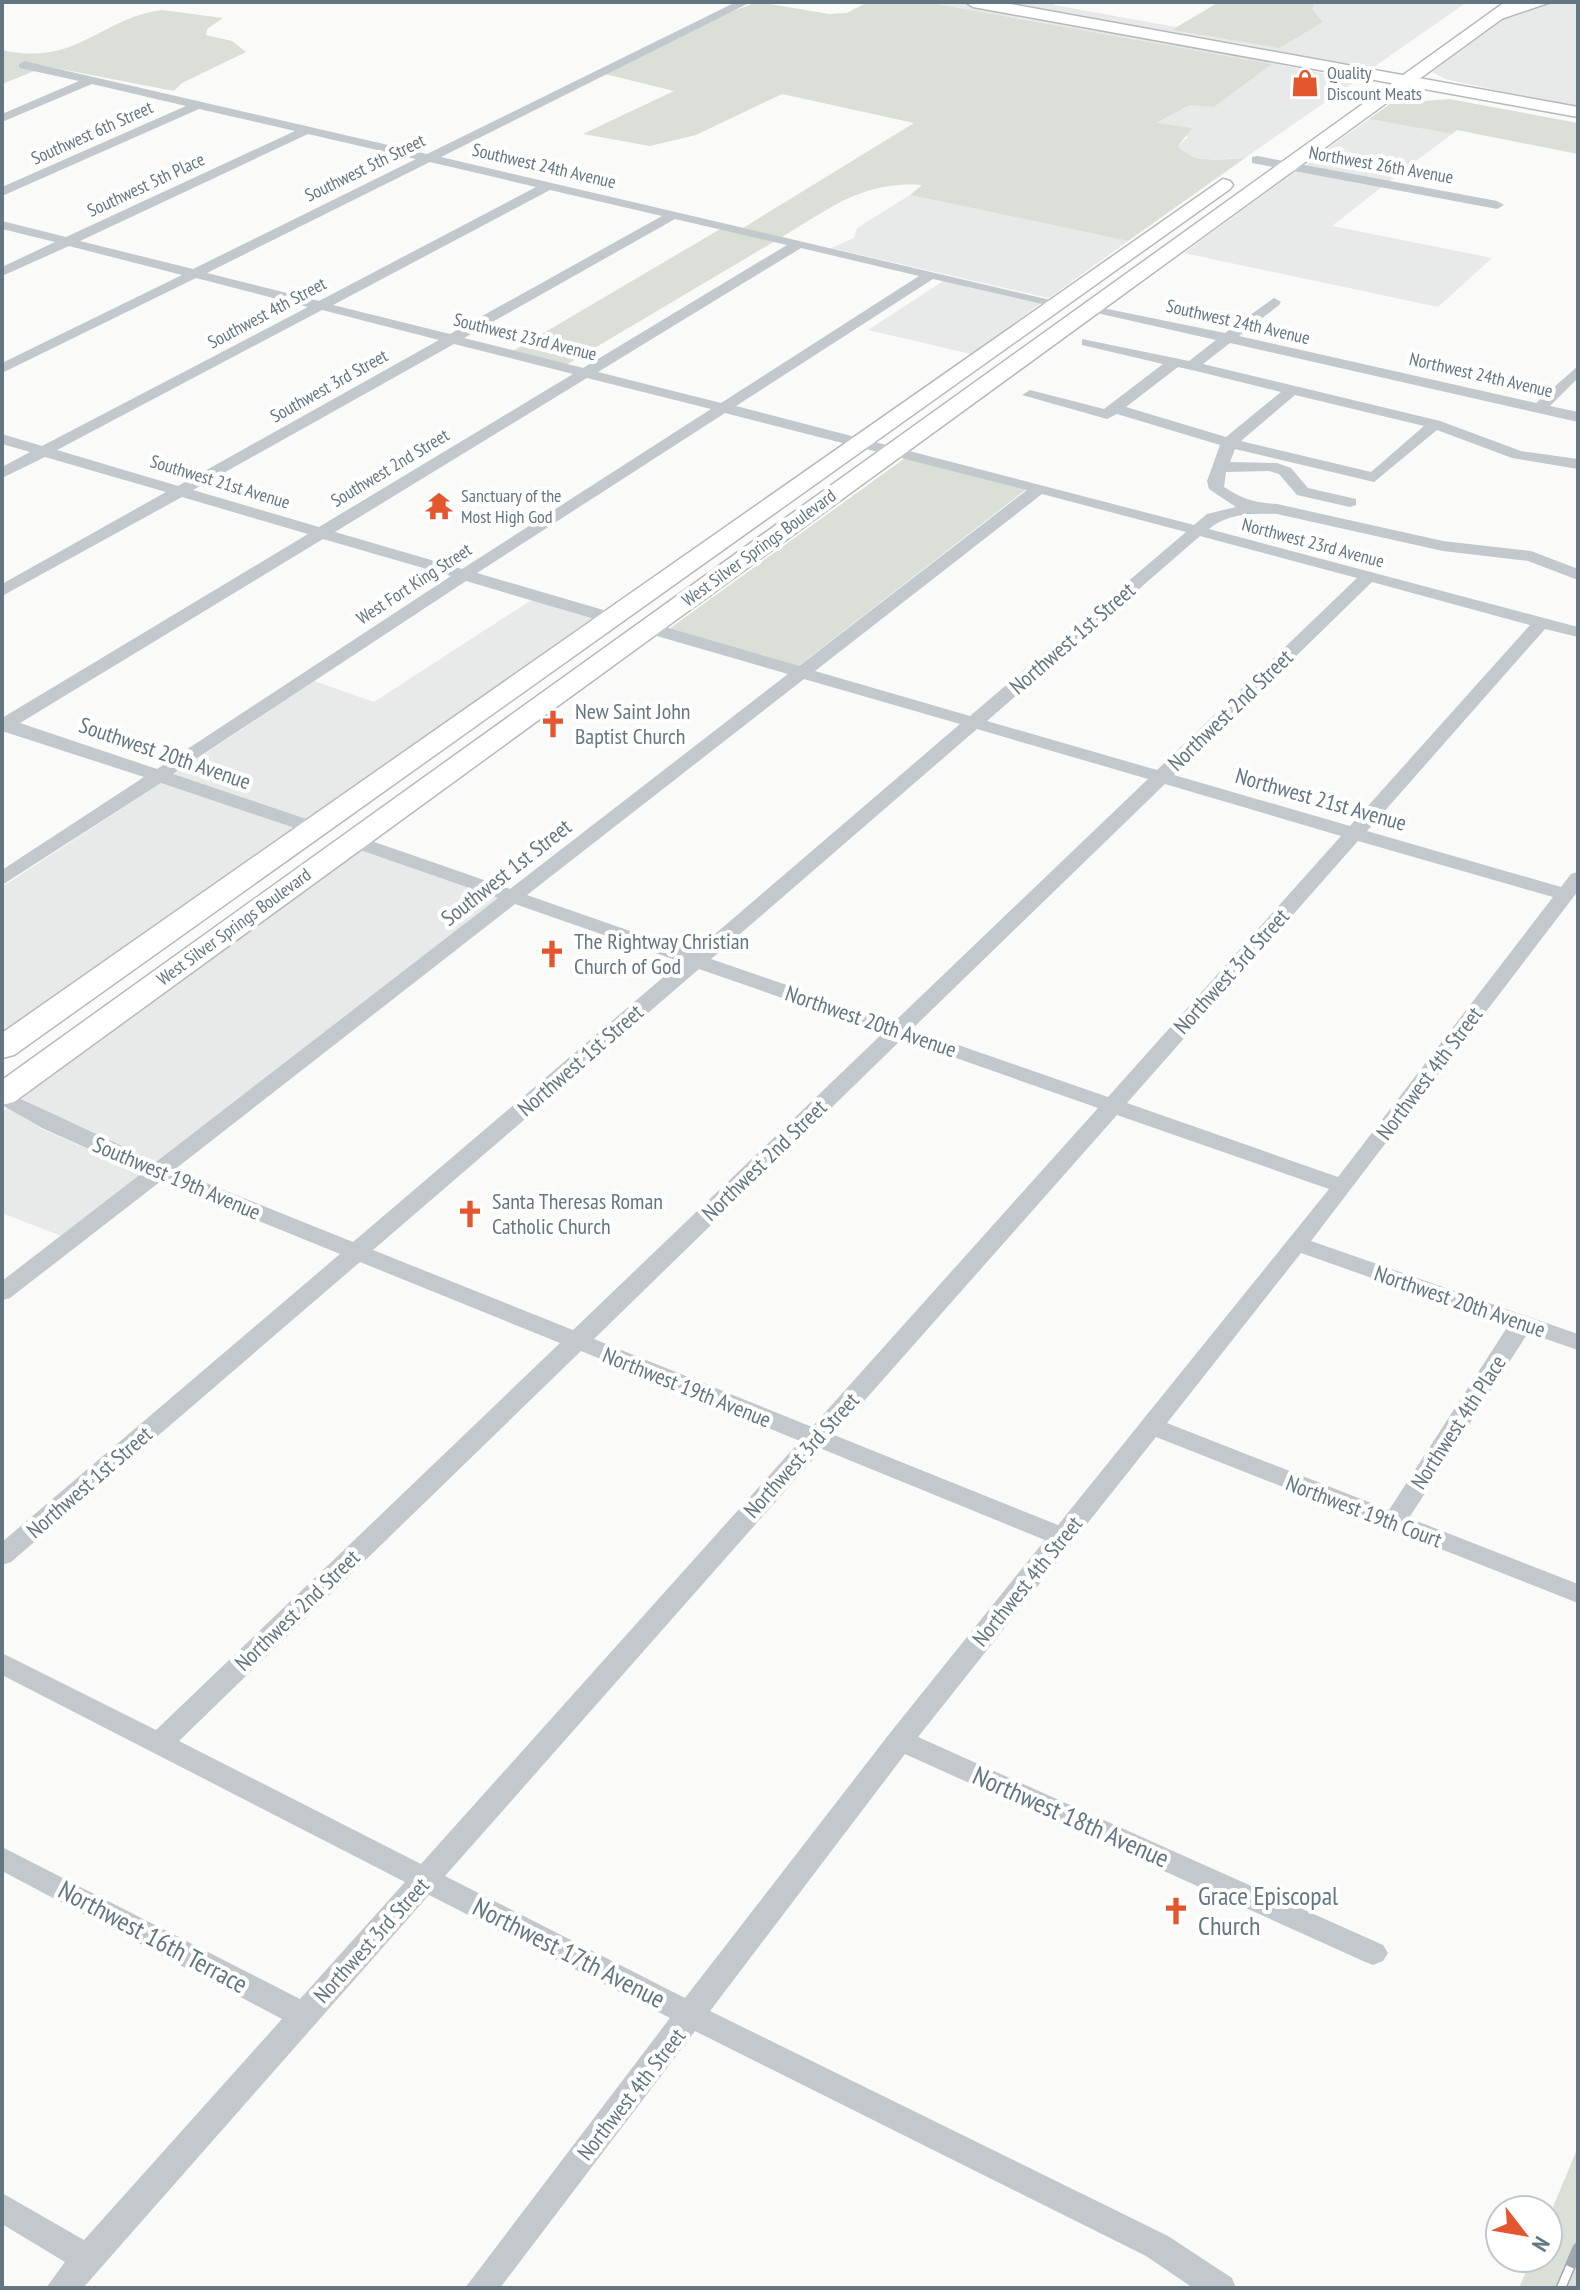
<svg xmlns="http://www.w3.org/2000/svg" width="1580" height="2290" font-family="'PT Sans Narrow',sans-serif">
  <rect width="100%" height="100%" fill="#fafaf8"/>
  <g fill="#e8e9e9">
    <polygon points="925,2 968,3 1357,80 1245,158 1209,160 1184,154 1178,146 1188,137 1154,124 1190,105 1214,107 1271,64"/>
    <polygon points="984,2 1058,2 1054,5 1176,27 1189,20 1174,30 1323,22 1311,8 1315,2 1467,2 1371,69"/>
    <polygon points="1554,2 1578,2 1578,108 1445,79 1432,72 1510,15"/>
    <polygon points="1369,119 1452,134 1388,182 1302,167"/>
    <polygon points="1297,170 1383,186 1332,226 1492,258 1438,307 1184,253"/>
    <polygon points="910,195 1128,241 1049,298 831,248 854,238 857,228"/>
    <polygon points="945,280 1043,302 971,354 868,330"/>
    <polygon points="536,597 599,618 310,821 173,775 314,681 374,702"/>
    <polygon points="161,783 299,829 2,1038 2,887"/>
    <polygon points="362,850 498,898 157,1162 58,1119 22,1098"/>
    <polygon points="8,1108 42,1129 142,1173 61,1236 2,1213 2,1112"/>
  </g>
  <g fill="#dadfd7">
    <path d="M758 2 829 14 847 13 868 2H925L1272 64 1214 107 1190 105 1156 123 1192 128 1178 146C1193 165 1223 159 1245 158L1128 241 910 195 922 185C862 181 831 208 782 237L743 228 914 123 782 94 696 135 650 146 583 134 674 91 601 73 719 16Z"/>
    <polygon points="1219,2 1315,2 1312,9 1323,22 1279,48 1172,30"/>
    <path d="M162 10 223 18 207 29 206 35 232 41 246 52 182 83 174 91 24 62 17 65 37 70 2 84V50C77 67 98 19 162 10Z"/>
    <polygon points="1449,99 1578,123 1578,154 1457,130 1452,134 1369,119 1390,104"/>
    <polygon points="722,228 775,241 566,365 513,351"/>
    <polygon points="905,458 1028,488 797,667 669,629"/>
    <polygon points="1578,2147 1578,2288 1519,2288 1532,2258 1548,2258 1548,2219"/>
  </g>
  <g fill="none" stroke-linecap="round" stroke-linejoin="round">
    <defs>
      <g id="secondary">
        <polygon points="965,2 1000,2 1578,107 1578,117 973,7"/>
        <polygon points="1526,2 1551,2 1498,20 1490,15"/>
      </g>
      <g id="primary">
        <polygon points="1505,2 1525,2 14,1102 2,1105 2,1080"/>
        <polygon points="1223,179 1230,181 1233,185 1230,189 14,1055 2,1058 2,1033"/>
      </g>
    </defs>
    <use href="#secondary" stroke="#b3babf" stroke-width="3"/>
    <use href="#primary" stroke="#b5babe" stroke-width="3"/>
    <g fill="#c3c8cc" fill-rule="evenodd">
      <path d="M736 2H751L441 157 1063 303 1056 307 933 279 736 406 1194 525 1207 514 1236 507 1209 489 1207 481 1220 445 1117 414 1107 419 1022 395 1030 390 1104 409 1163 364 1082 345V339L1189 361 1216 340 1088 311V305L1225 333 1274 298 1281 302 1279 305 1239 336 1536 403 1578 366V378L1550 406 1578 412V422L1230 343 1203 364 1440 421 1521 451 1578 459V469L1512 458 1437 430 1374 482 1235 449 1230 462 1277 463 1291 468 1308 488 1356 499V505L1350 507 1297 495 1279 474 1269 471 1226 472 1224 487C1242 499 1255 503 1277 504L1443 541 1531 551 1578 569V580L1528 561 1443 551 1277 514C1254 513 1227 513 1209 529L1578 627V637L1545 629 1367 831 1561 887 1571 874 1578 872V891L1311 1241 1578 1334V1350L1528 1333 1409 1518 1578 1584V1603L1156 1437 918 1737 1383 1945 1388 1953 1383 1961 1373 1965 1363 1961 905 1754 710 2011 1168 2236 1232 2278 1236 2288H1193L1146 2256 695 2031 500 2288H465L670 2018 429 1895 83 2288H46L65 2262 2 2224V2193L84 2240 282 2019 2 1871V1847L300 1999 405 1882 2 1675V1653L156 1730 560 1343 360 1262 11 1562 2 1565V1542L340 1254 161 1181 10 1298 2 1300V1281L142 1173 42 1128 2 1105V1090L156 1162 498 898 346 845 343 841 346 837H360L510 889 788 674 643 632V624H655L799 666 1027 490 725 413 477 573 617 614V622H605L466 581 173 774 321 824 324 828 321 832H307L161 783 2 885V870L144 777 2 731V718L308 534 182 497 2 596V584L166 492 45 457 2 478V467L30 452 2 444V434L42 446 308 307 196 278 2 373V363L182 275 69 246 2 276V267L55 242 2 229V221L66 237 295 131 199 109 2 196V187L186 106 92 84 2 122V114L79 81 20 68 18 65 24 61 427 154ZM308 134 416 159 193 269 80 241ZM430 162 536 187 319 301 207 273ZM550 190 662 216 450 334 333 305ZM675 219 787 245 583 368 464 338ZM801 248 919 276 721 403 598 372ZM322 310 439 340 178 486 57 450ZM454 344 573 374 319 527 193 490ZM1178 367 1192 370 1281 392 1226 437 1126 407ZM587 378 711 409 462 569 335 532ZM1295 395 1424 426 1371 472 1241 441ZM1042 494 1186 532 970 716 815 671ZM1200 536 1357 578 1157 770 987 721ZM323 539 451 576 157 769 20 723ZM1372 582 1530 625 1350 826 1174 775ZM804 679 960 724 693 953 527 895ZM977 729 1148 779 894 1022 711 959ZM1165 784 1341 836 1108 1097 912 1029ZM1358 841 1553 897 1338 1177 1127 1103ZM515 904 681 962 353 1242 174 1170ZM699 969 883 1033 573 1330 373 1250ZM902 1039 1098 1108 812 1427 594 1339ZM1117 1115 1329 1189 1058 1525 834 1435ZM1301 1253 1508 1326 1389 1510 1167 1423ZM581 1351 800 1441 421 1864 179 1741ZM822 1449 1045 1540 890 1733 685 1998 445 1876Z"/>
      <polygon points="1257,156 1497,201 1504,205 1497,209 1252,163 1252,157"/>
    </g>
    <use href="#secondary" fill="#fff" fill-rule="evenodd"/>
    <use href="#primary" fill="#fff" fill-rule="evenodd"/>
    <defs>
      <polyline id="rail" points="1561,2288 1578,2248"/>
    </defs>
    <use href="#rail" stroke="#a2aab0" stroke-width="11"/>
    <use href="#rail" stroke="#fff" stroke-width="8" stroke-dasharray="23" stroke-linecap="butt"/>
  </g>
  <defs>
    <symbol id="shop-bare" viewBox="-9 -9 18 18"><path d="M-5-2.5h2.3a2.7 3.5 0 0 1 5.4 0H5L5.5 6h-11ZM-1.5-2.5h3a1.5 2.3 0 0 0-3 0Z" fill="#e4572e" stroke="#fff" stroke-width="2.5" paint-order="stroke"/></symbol>
    <symbol id="temple-bare" viewBox="-9 -9 18 18"><path d="M0-6L5-2H3V0L6.5 2.5H4V6H1.5V3h-3V6H-4V2.5H-6.5L-3 0V-2H-5Z" fill="#e4572e" stroke="#fff" stroke-width="2.5" paint-order="stroke"/></symbol>
    <symbol id="church-bare" viewBox="-9 -9 18 18"><path d="M-1.2-6h2.4v3.5h3.3v2.4h-3.3V6h-2.4V-.1h-3.3v-2.4h3.3Z" fill="#e4572e" stroke="#fff" stroke-width="2.5" paint-order="stroke"/></symbol>
  </defs>
  <g fill-rule="evenodd">
    <use href="#shop-bare" x="1285" y="63" width="40" height="40"/>
    <use href="#temple-bare" x="419" y="486" width="40" height="40"/>
    <use href="#church-bare" x="533" y="704" width="40" height="40"/>
    <use href="#church-bare" x="532" y="934" width="40" height="40"/>
    <use href="#church-bare" x="450" y="1194" width="40" height="40"/>
    <use href="#church-bare" x="1156" y="1891" width="40" height="40"/>
  </g>
  <g text-anchor="middle" stroke-width="8" stroke-linejoin="round" paint-order="stroke">
    <g font-size="18" fill="#657683" stroke="#fff" text-anchor="start">
      <text x="1327" y="79">Quality<tspan x="1327" dy="21">Discount Meats</tspan></text>
      <text x="461" y="502">Sanctuary of the<tspan x="461" dy="21">Most High God</tspan></text>
    </g>
    <g font-size="18" fill="#657683" stroke="#fff">
      <text transform="translate(92 133) rotate(-24)" y="6">Southwest 6th Street</text>
      <text transform="translate(1381 165) rotate(10)" y="6">Northwest 26th Avenue</text>
      <text transform="translate(544 166) rotate(13)" y="6">Southwest 24th Avenue</text>
      <text transform="translate(365 168) rotate(-26)" y="6">Southwest 5th Street</text>
      <text transform="translate(146 185) rotate(-25)" y="6">Southwest 5th Place</text>
      <text transform="translate(267 313) rotate(-28)" y="6">Southwest 4th Street</text>
      <text transform="translate(1238 322) rotate(13)" y="6">Southwest 24th Avenue</text>
      <text transform="translate(525 337) rotate(14)" y="6">Southwest 23rd Avenue</text>
      <text transform="translate(1481 375) rotate(13)" y="6">Northwest 24th Avenue</text>
      <text transform="translate(329 386) rotate(-29)" y="6">Southwest 3rd Street</text>
      <text transform="translate(390 468) rotate(-31)" y="6">Southwest 2nd Street</text>
      <text transform="translate(220 482) rotate(17)" y="6">Southwest 21st Avenue</text>
      <text transform="translate(1313 543) rotate(15)" y="6">Northwest 23rd Avenue</text>
      <text transform="translate(759 548) rotate(-36)" y="6">West Silver Springs Boulevard</text>
      <text transform="translate(414 584) rotate(-33)" y="6">West Fort King Street</text>
      <text transform="translate(234 927) rotate(-36)" y="6">West Silver Springs Boulevard</text>
    </g>
    <g font-size="22" fill="#657683" stroke="#fff">
      <text transform="translate(1072 638) rotate(-41)" y="8">Northwest 1st Street</text>
      <text transform="translate(1230 710) rotate(-44)" y="8">Northwest 2nd Street</text>
      <text transform="translate(165 753) rotate(19)" y="8">Southwest 20th Avenue</text>
      <text transform="translate(1321 799) rotate(16)" y="8">Northwest 21st Avenue</text>
      <text transform="translate(506 872) rotate(-38)" y="8">Southwest 1st Street</text>
      <text transform="translate(1231 971) rotate(-48)" y="8">Northwest 3rd Street</text>
      <text transform="translate(871 1021) rotate(19)" y="8">Northwest 20th Avenue</text>
      <text transform="translate(580 1060) rotate(-41)" y="8">Northwest 1st Street</text>
      <text transform="translate(1429 1073) rotate(-53)" y="8">Northwest 4th Street</text>
      <text transform="translate(764 1160) rotate(-44)" y="8">Northwest 2nd Street</text>
      <text transform="translate(177 1178) rotate(23)" y="8">Southwest 19th Avenue</text>
      <text transform="translate(1460 1301) rotate(19)" y="8">Northwest 20th Avenue</text>
      <text transform="translate(687 1387) rotate(22)" y="8">Northwest 19th Avenue</text>
      <text transform="translate(1458 1422) rotate(-57)" y="8">Northwest 4th Place</text>
      <text transform="translate(801 1455) rotate(-48)" y="8">Northwest 3rd Street</text>
      <text transform="translate(89 1482) rotate(-41)" y="8">Northwest 1st Street</text>
      <text transform="translate(1364 1511) rotate(21)" y="8">Northwest 19th Court</text>
      <text transform="translate(1027 1581) rotate(-51)" y="8">Northwest 4th Street</text>
      <text transform="translate(297 1610) rotate(-44)" y="8">Northwest 2nd Street</text>
      <text transform="translate(371 1940) rotate(-48)" y="8">Northwest 3rd Street</text>
      <text transform="translate(631 2094) rotate(-52)" y="8">Northwest 4th Street</text>
    </g>
    <g font-size="22" fill="#657683" stroke="#fff" text-anchor="start">
      <text x="575" y="719">New Saint John<tspan x="575" dy="25">Baptist Church</tspan></text>
      <text x="574" y="949">The Rightway Christian<tspan x="574" dy="25">Church of God</tspan></text>
      <text x="492" y="1209">Santa Theresas Roman<tspan x="492" dy="25">Catholic Church</tspan></text>
    </g>
    <g font-size="26" fill="#657683" stroke="#fff">
      <text transform="translate(1071 1817) rotate(24)" y="9">Northwest 18th Avenue</text>
      <text transform="translate(153 1937) rotate(28)" y="9">Northwest 16th Terrace</text>
      <text transform="translate(569 1953) rotate(27)" y="9">Northwest 17th Avenue</text>
    </g>
    <g font-size="26" fill="#657683" stroke="#fff" text-anchor="start">
      <text x="1198" y="1905">Grace Episcopal<tspan x="1198" dy="30">Church</tspan></text>
    </g>
  </g>
  <rect width="1580" height="2290" fill="none" stroke="#657683" stroke-width="8"/>
  <g transform="translate(1524 2234) rotate(121)"><circle r="38" fill="#ffffff" stroke="#c1c8cd" stroke-width="2"/>
  <path d="M0-6L14 30L0 20L-14 30Z" fill="#e4572e"/>
  <text y="-12" font-size="22" font-weight="bold" text-anchor="middle" fill="#657683">N</text>
  </g>
</svg>
